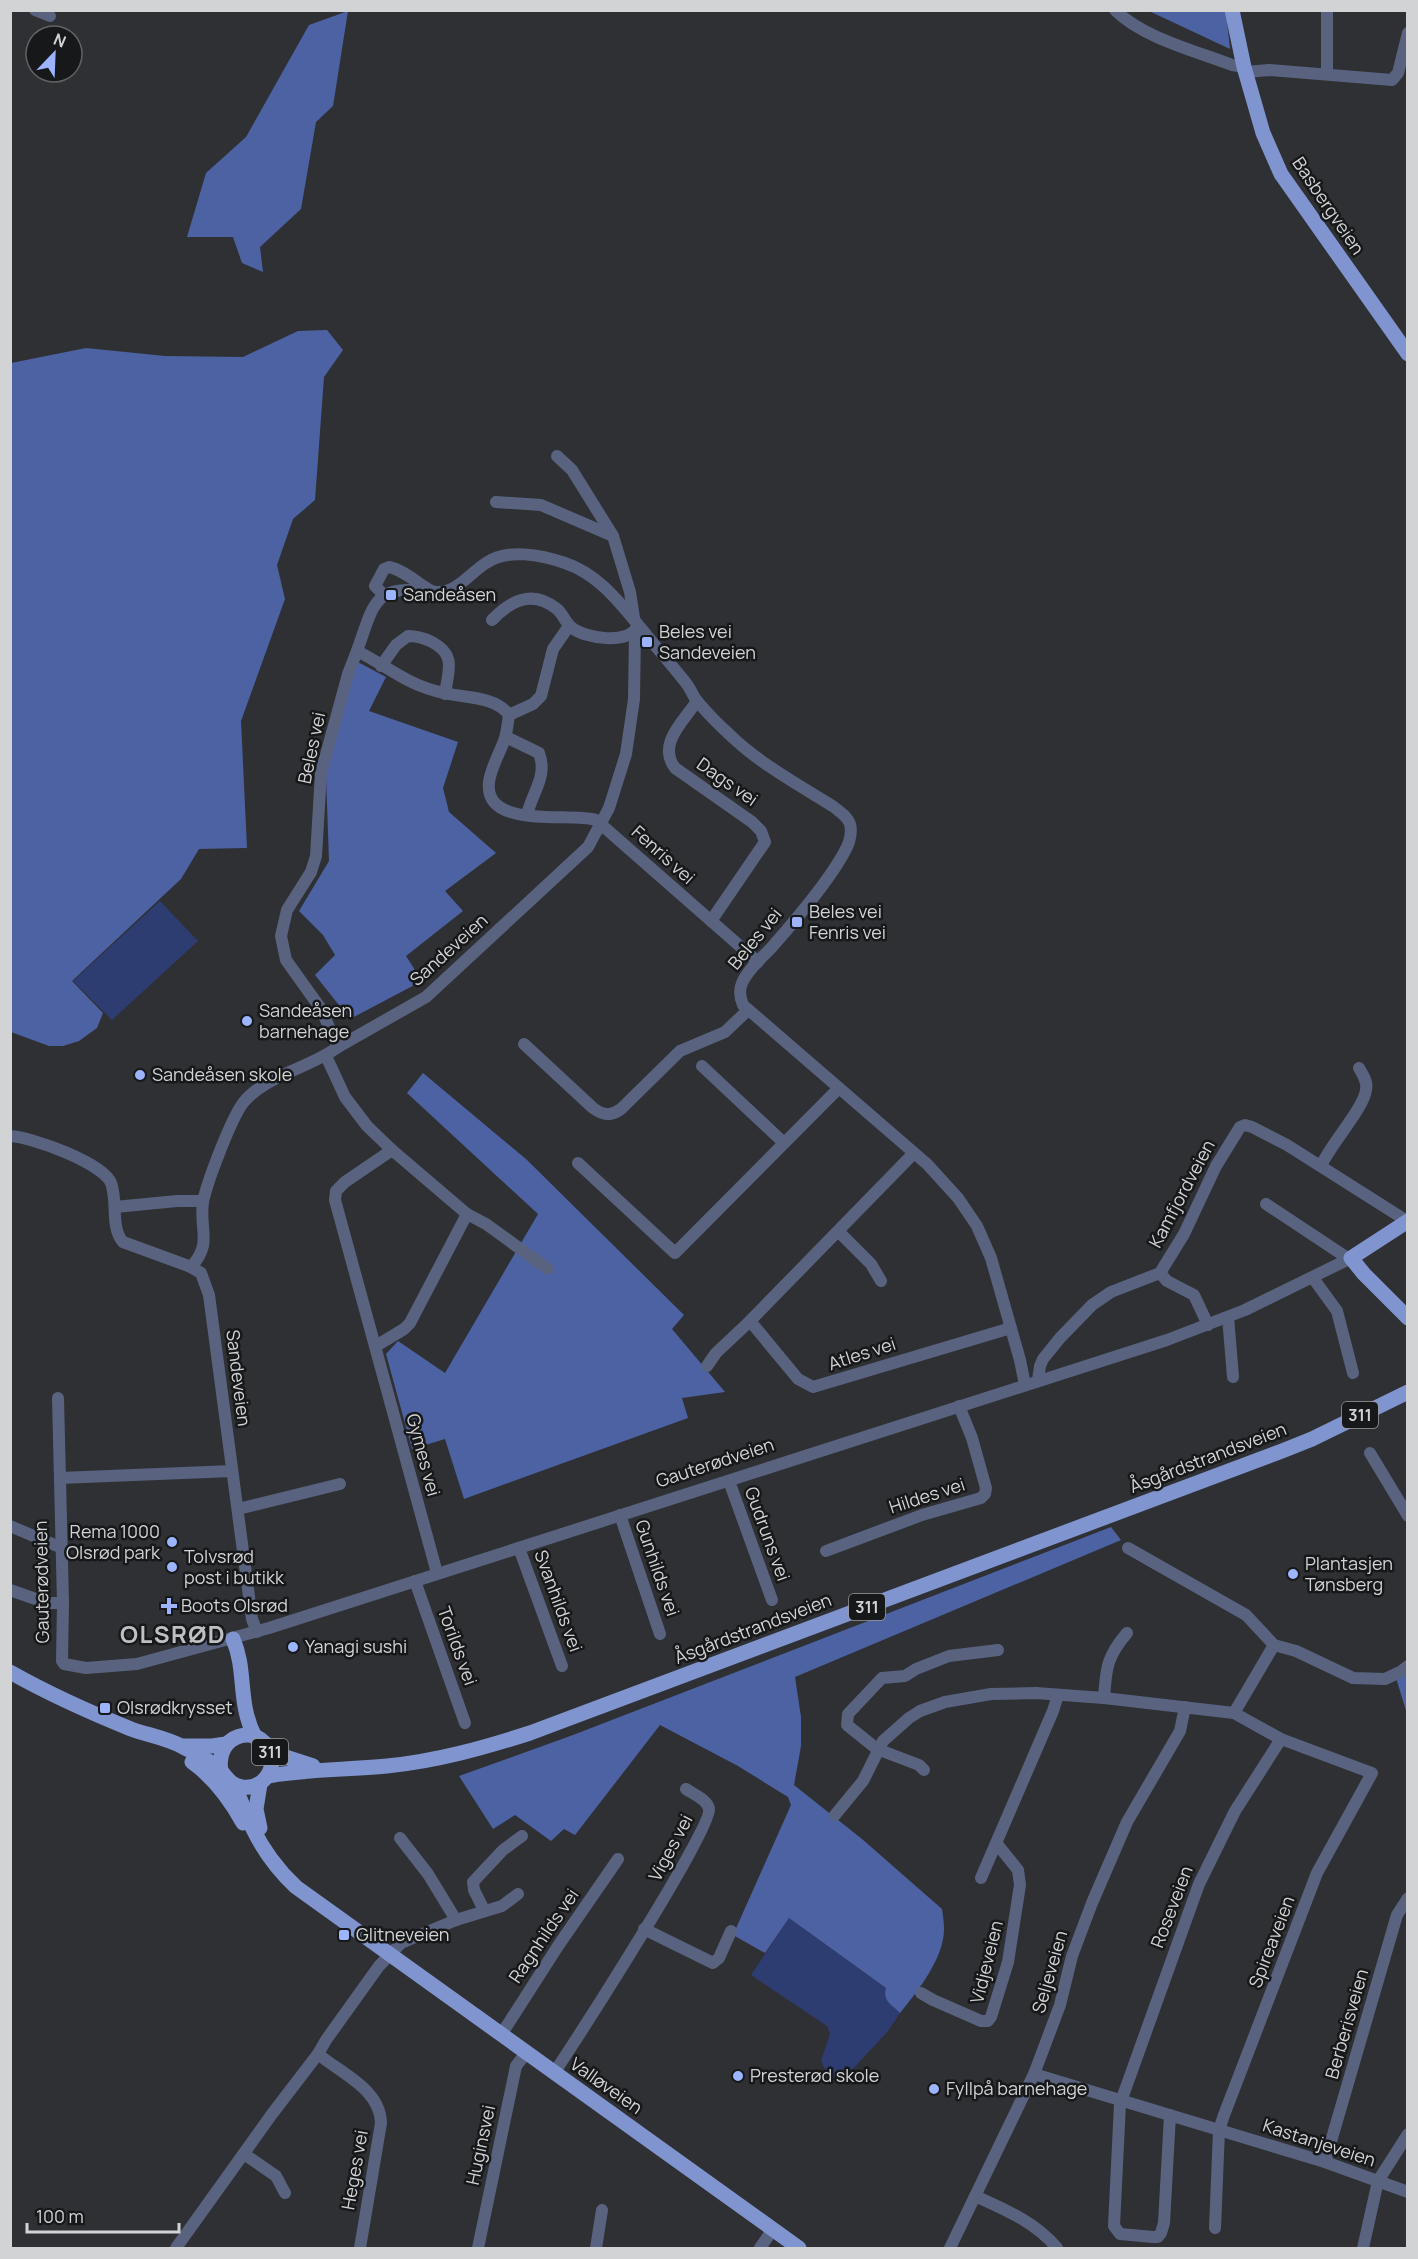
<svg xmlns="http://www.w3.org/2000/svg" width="1418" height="2259" font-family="Manrope,sans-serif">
  <rect width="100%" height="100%" fill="#2e3033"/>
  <g fill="#2d3c71">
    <polygon points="160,901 198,941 112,1020 73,981"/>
    <path d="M789 1918 886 1988C882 2001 892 2005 900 2013L888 2031 839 2084 826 2071 821 2061 830 2034 827 2026 751 1975Z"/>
  </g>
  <g fill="#4d62a3">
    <polygon points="348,11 333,106 316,122 301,209 260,247 263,272 242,263 233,237 187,237 206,173 246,137 309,25"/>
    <polygon points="1149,11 1226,11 1230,49"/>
    <polygon points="327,330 343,350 324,377 315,500 293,519 277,565 285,599 241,721 247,848 199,849 181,879 72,981 103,1013 97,1028 79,1041 63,1046 49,1046 11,1032 11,363 86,348 165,356 243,357 298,331"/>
    <polygon points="356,661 386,677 369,711 458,742 443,788 449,812 496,853 445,891 463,911 406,956 422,981 350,1019 315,975 335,955 323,935 299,911 329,861 326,776"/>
    <polygon points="423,1073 526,1159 684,1315 672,1329 725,1392 682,1398 688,1418 464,1499 445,1439 412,1449 386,1354 398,1341 445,1373 538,1214 407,1093"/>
    <path d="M1111 1527 1121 1540 795 1677 801 1717V1746L794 1785 862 1839 942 1909C943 1916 944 1922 944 1929 944 1958 918 1991 900 2013 892 2005 882 2001 886 1988L789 1918 765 1953 733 1935 791 1805 788 1797 738 1766 660 1725 575 1835 564 1829 551 1841 515 1815 493 1829 459 1776 573 1735Z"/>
    <polygon points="1407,1668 1407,1714 1396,1678"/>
  </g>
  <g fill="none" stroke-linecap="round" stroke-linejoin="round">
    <g stroke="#596380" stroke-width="12">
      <polyline points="35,10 50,16"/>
      <path d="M1115 10C1143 38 1196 51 1232 65L1244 67"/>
      <polyline points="1246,72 1269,70 1392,80 1398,73 1408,33"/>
      <polyline points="1327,74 1327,10"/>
      <polyline points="557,456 572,470 613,536"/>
      <polyline points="496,502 541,505 613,536 630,592 634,618"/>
      <path d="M384 595 375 586 384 569 389 567C406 570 427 592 436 592 457 593 470 573 486 563 507 548 542 555 565 563 598 574 619 602 640 627 655 646 671 664 686 683 691 689 693 697 698 702 708 714 719 725 730 735 760 764 799 785 834 807 840 812 848 817 850 824 852 831 850 841 847 847 833 876 794 922 772 947 762 958 748 969 742 983 739 990 740 998 743 1005L927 1164 958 1198 977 1226 991 1258 1020 1360 1025 1385"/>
      <path d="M492 620C510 601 532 589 557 609 563 614 565 622 571 627 584 639 631 645 637 626"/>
      <path d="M357 651C374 604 373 583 431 592"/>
      <path d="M381 666 396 645 408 636C417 636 424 638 432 642 457 655 448 671 445 694"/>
      <path d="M697 701C683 722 657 744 675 768L752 822 761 831 765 842 711 921"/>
      <polyline points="509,715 533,704 541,696 553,649 569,626"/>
      <path d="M506 737 539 753C548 777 532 792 527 815"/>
      <path d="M524 1044 593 1108C604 1116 611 1116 621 1109L680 1051 725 1032 748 1010"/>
      <path d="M338 1047 321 1009 286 960 281 936 287 910 311 872 316 856 321 773 348 674 357 651C389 667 408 686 444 693 464 698 496 696 509 715 508 722 507 731 505 738 500 753 491 767 489 782 484 830 569 812 596 820L758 962"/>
      <polyline points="326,1056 345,1097 367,1126 392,1150"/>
      <polyline points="702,1066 784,1143"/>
      <path d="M10 1136C32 1137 103 1163 111 1183 118 1201 110 1227 123 1242L191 1267 201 1273 209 1295 252 1619 257 1632"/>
      <polyline points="578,1163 675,1253 839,1088"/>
      <path d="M1321 1166C1330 1145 1364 1108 1366 1090 1368 1082 1363 1075 1359 1068"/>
      <polyline points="1266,1204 1349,1259"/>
      <polyline points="115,1207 177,1201 203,1201"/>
      <polyline points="839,1232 871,1264 881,1281"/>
      <path d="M191 1267C213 1243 199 1230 203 1202 207 1182 231 1119 243 1103 264 1076 310 1068 338 1047L426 997 588 847 609 808 626 754 634 699 635 632"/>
      <polyline points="1160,1273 1167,1281 1194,1295 1208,1325"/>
      <polyline points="1313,1278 1337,1311 1353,1373"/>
      <polyline points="1228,1317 1233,1377"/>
      <polyline points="750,1321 798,1379 813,1387 1011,1328"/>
      <polyline points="376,1346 404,1329 410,1323 467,1214"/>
      <polyline points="707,1366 716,1353 750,1321 914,1153"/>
      <polyline points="1038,1380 1040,1366 1043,1359 1060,1338 1092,1305 1111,1292 1160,1273 1184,1234 1216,1166 1240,1127 1245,1125 1252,1127 1287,1145 1407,1221"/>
      <polyline points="58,1398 63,1603 62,1661 64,1664 86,1668 137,1664 269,1628 1167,1340 1245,1310 1351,1258"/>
      <polyline points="1370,1453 1408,1516"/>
      <polyline points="60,1478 232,1471"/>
      <polyline points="729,1481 772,1600"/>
      <polyline points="238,1509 340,1484"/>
      <polyline points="620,1515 660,1634"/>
      <polyline points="10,1526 62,1548"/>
      <polyline points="519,1548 562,1666"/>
      <polyline points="1128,1548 1246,1615 1274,1645 1296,1651 1353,1678 1385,1679 1400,1672 1408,1666"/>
      <polyline points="826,1551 922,1515 981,1498 985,1494 986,1488 972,1438 959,1406"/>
      <polyline points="437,1573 335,1200 336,1191 345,1182 392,1150 467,1214 486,1224 548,1269"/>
      <polyline points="415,1581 465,1723"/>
      <polyline points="10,1590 47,1603 63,1603"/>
      <path d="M1104 1698C1106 1668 1107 1656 1127 1633"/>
      <polyline points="1234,1713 1274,1645"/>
      <polyline points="924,1770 919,1765 877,1749 847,1725 848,1714 882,1678 905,1676 916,1669 949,1656 998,1650"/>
      <polyline points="835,1815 863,1781 883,1741 909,1718 920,1711 945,1702 991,1694 1036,1693 1104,1698 1234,1713 1281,1739 1372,1773 1317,1873 1224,2115 1219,2130 1215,2228"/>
      <polyline points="400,1838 428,1874 456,1920"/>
      <polyline points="981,1878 1053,1711 1058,1695"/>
      <polyline points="484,1910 474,1890 473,1882 503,1850 522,1836"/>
      <polyline points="644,1929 713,1963 719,1958 731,1931"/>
      <polyline points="921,1993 933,2000 981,2021 988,2021 991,2017 1008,1962 1020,1885 1018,1870 997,1844"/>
      <polyline points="501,2035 558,1946 618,1859"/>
      <path d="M318 2054C342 2074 380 2089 381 2123L360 2248"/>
      <path d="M554 2073C574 2043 713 1828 709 1809 708 1800 693 1794 686 1789"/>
      <polyline points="1034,2074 1325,2162 1408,2192"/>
      <polyline points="1170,2115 1164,2223 1161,2233 1158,2237 1153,2237 1120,2234 1114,2226 1120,2104 1199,1884 1235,1811 1281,1739"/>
      <polyline points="244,2154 276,2176 285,2193"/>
      <polyline points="1325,2162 1397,1915 1408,1898"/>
      <path d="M975 2196C1006 2210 1035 2222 1057 2248"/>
      <polyline points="176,2248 272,2114 318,2054 326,2040 379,1966 401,1943 456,1920 502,1906 518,1894"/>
      <polyline points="478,2248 516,2066 526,2053"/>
      <polyline points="596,2248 602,2210"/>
      <polyline points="760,2248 773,2229"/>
      <polyline points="950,2248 1034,2074 1060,2005 1072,1956 1092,1903 1127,1822 1180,1731 1185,1707"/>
      <polyline points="1363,2248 1378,2181 1408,2134"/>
    </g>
    <g stroke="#8094cf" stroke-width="15">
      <polyline points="1232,10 1244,67 1263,133 1281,174 1408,354"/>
      <polyline points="1408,1221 1351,1258 1364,1274 1408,1318"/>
      <path d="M233 1639C247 1671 237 1702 255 1737"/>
      <path d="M10 1672C49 1694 89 1712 131 1729 147 1735 167 1738 183 1747 193 1752 214 1763 221 1771 228 1779 231 1785 242 1787 262 1790 277 1770 270 1752 259 1722 214 1734 221 1771"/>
      <polyline points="183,1746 212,1746 226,1744"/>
      <polyline points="270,1752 313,1766"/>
      <path d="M192 1762C213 1777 231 1801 243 1823"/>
      <path d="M268 1776C307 1769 347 1770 387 1766 437 1761 483 1748 530 1733L1282 1451 1312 1439 1408 1392"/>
      <polyline points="260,1784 256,1809 260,1828"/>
      <path d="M233 1785C241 1798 245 1813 252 1827 263 1850 278 1870 296 1887L799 2248"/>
    </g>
  </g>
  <g fill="#9cb4fd" stroke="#171819" stroke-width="2">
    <rect x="385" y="589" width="12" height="12" rx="3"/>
    <rect x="641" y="636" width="12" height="12" rx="3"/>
    <rect x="791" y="916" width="12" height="12" rx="3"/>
    <circle cx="247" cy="1021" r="6"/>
    <circle cx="140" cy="1075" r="6"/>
    <circle cx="172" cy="1542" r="6"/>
    <circle cx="172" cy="1567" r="6"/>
    <circle cx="1293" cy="1574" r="6"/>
    <path d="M166 1597h6v6h6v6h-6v6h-6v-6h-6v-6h6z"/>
    <circle cx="293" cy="1647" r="6"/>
    <rect x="99" y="1702" width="12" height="12" rx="3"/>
    <rect x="338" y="1929" width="12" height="12" rx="3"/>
    <circle cx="738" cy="2076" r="6"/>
    <circle cx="934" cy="2089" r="6"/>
  </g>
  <g text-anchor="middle" stroke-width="5" stroke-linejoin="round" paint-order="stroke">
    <g fill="#171819" stroke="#9a9b9d" stroke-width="1.5">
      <rect x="1342" y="1402" width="36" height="26" rx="4.5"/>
      <rect x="849" y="1594" width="36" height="26" rx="4.5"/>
      <rect x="252" y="1739" width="36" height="26" rx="4.5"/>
    </g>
    <g font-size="16" font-weight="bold" fill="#d2d3d5">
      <text x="1360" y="1421">311</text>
      <text x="867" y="1613">311</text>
      <text x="270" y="1758">311</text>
    </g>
    <g font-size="18" fill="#d2d3d5" stroke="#171819">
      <text transform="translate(1328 206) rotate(56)" y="6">Basbergveien</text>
      <text transform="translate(312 748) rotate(-78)" y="6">Beles vei</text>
      <text transform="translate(727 782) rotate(35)" y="6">Dags vei</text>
      <text transform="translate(663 855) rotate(42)" y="6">Fenris vei</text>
      <text transform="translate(755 939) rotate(-51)" y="6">Beles vei</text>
      <text transform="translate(449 950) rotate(-42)" y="6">Sandeveien</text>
      <text transform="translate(1182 1194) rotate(-62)" y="6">Kamfjordveien</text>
      <text transform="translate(862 1354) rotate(-18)" y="6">Atles vei</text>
      <text transform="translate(238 1378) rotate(83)" y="6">Sandeveien</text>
      <text transform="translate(423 1455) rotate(75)" y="6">Gymes vei</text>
      <text transform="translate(1208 1458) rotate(-21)" y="6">Åsgårdstrandsveien</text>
      <text transform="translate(715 1463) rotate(-18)" y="6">Gauterødveien</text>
      <text transform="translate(927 1496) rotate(-18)" y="6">Hildes vei</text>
      <text transform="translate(767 1534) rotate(70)" y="6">Gudruns vei</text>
      <text transform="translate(657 1568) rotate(71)" y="6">Gunhilds vei</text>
      <text transform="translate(42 1582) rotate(-91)" y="6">Gauterødveien</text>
      <text transform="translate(558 1601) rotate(70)" y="6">Svanhilds vei</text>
      <text transform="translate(753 1629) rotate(-21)" y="6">Åsgårdstrandsveien</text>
      <text transform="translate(457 1646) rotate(70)" y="6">Torilds vei</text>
      <text transform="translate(671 1848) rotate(-62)" y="6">Viges vei</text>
      <text transform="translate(1172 1907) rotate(-69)" y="6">Roseveien</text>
      <text transform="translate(544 1936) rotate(-56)" y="6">Ragnhilds vei</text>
      <text transform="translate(1272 1942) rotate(-69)" y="6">Spireaveien</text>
      <text transform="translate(987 1962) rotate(-76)" y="6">Vidjeveien</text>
      <text transform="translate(1050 1972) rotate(-74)" y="6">Seljeveien</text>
      <text transform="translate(1347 2024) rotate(-74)" y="6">Berberisveien</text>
      <text transform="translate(606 2086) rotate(35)" y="6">Valløveien</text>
      <text transform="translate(1319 2143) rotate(18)" y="6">Kastanjeveien</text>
      <text transform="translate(481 2145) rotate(-78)" y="6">Huginsvei</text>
      <text transform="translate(355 2170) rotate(-80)" y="6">Heges vei</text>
    </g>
    <g font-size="18" fill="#d2d3d5" stroke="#171819" text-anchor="start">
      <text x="403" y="601">Sandeåsen</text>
      <text x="659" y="638">Beles vei<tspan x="659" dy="21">Sandeveien</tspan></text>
      <text x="809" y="918">Beles vei<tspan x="809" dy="21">Fenris vei</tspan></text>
      <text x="259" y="1017">Sandeåsen<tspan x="259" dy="21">barnehage</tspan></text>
      <text x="152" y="1081">Sandeåsen skole</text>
      <text x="160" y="1538" text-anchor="end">Rema 1000<tspan x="160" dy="21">Olsrød park</tspan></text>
      <text x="184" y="1563">Tolvsrød<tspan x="184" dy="21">post i butikk</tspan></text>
      <text x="1305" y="1570">Plantasjen<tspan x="1305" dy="21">Tønsberg</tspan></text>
      <text x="181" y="1612">Boots Olsrød</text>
      <text x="305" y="1653">Yanagi sushi</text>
      <text x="117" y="1714">Olsrødkrysset</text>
      <text x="356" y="1941">Glitneveien</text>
      <text x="750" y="2082">Presterød skole</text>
      <text x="946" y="2095">Fyllpå barnehage</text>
    </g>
    <g font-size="24" font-weight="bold" letter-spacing="1.5" fill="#bfc0c4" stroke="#171819">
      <text x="173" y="1643">OLSRØD</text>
    </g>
  </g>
  <rect width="1418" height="2259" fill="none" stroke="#d2d3d5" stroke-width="24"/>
  <g transform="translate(54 54) rotate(23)"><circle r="28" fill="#171819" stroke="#626364" stroke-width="1.5"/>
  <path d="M0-4.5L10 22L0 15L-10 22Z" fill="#9cb4fd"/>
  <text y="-9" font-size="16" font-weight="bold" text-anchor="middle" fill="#d2d3d5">N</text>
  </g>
  <path d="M27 2223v9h152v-9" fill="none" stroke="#d2d3d5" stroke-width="3"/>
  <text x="36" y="2223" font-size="18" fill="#d2d3d5" stroke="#171819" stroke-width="4.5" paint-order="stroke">100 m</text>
</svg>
